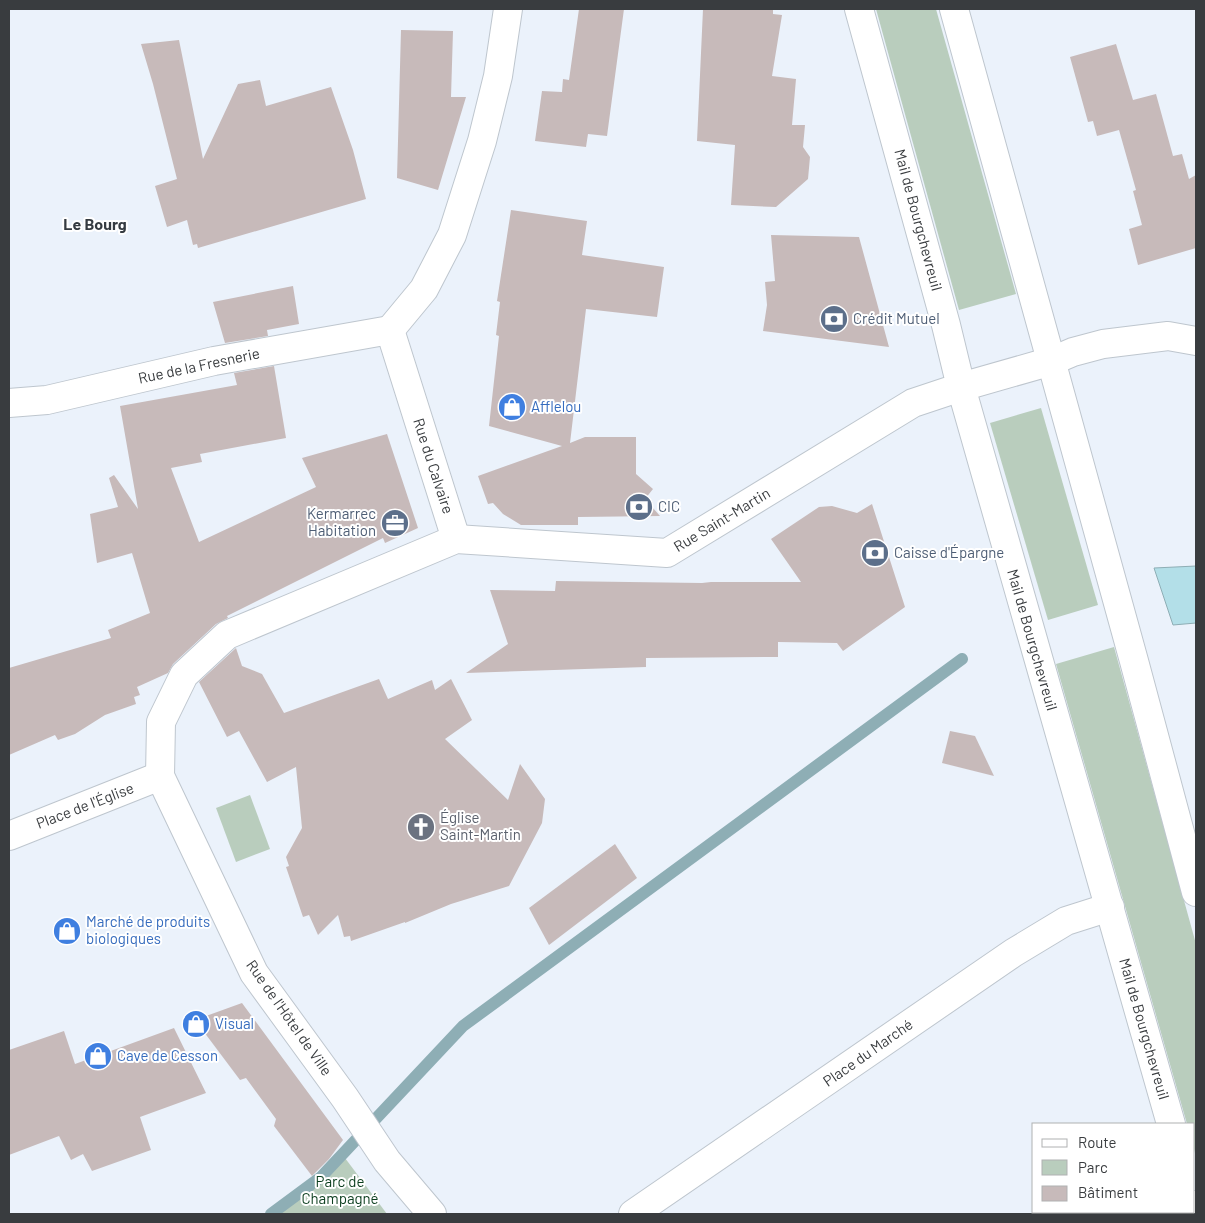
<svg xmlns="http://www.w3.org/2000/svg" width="1205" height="1223" font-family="Barlow,sans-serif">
  <rect width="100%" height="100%" fill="#ebf2fb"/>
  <g fill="#b9cdbd">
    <polygon points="876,9 936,9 1016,294 959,310"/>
    <polygon points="1041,408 1098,605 1048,620 990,423"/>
    <polygon points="1114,647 1196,944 1196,1158 1194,1149 1194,1124 1187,1124 1056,664"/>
    <polygon points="250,795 270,849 236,862 216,808"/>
    <polygon points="342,1154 387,1214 271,1214 321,1177"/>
  </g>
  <polygon fill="#b3dfe8" stroke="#8eaeb5" points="1196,566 1196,623 1173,625 1154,568"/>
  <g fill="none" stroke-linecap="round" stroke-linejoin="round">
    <polyline stroke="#8eaeb5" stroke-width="12" points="271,1214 321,1177 463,1026 962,659"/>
  </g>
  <g fill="#c7baba">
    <polygon points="579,9 624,9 607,136 588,134 586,147 535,141 542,91 562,92 563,79 569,80"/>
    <polygon points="703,9 773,9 773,14 782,15 772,76 796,79 792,125 805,125 803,147 810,157 808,179 776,207 731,205 735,145 697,141"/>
    <polygon points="401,30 453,31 451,97 466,97 438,190 397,178"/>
    <polygon points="179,40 203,159 238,84 260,80 266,106 331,87 353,150 366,199 198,248 197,244 193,245 187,220 167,227 155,186 177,179 153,84 141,44"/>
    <polygon points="1116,44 1133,100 1156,94 1173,156 1182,154 1189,179 1196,175 1196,248 1138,265 1129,229 1142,225 1133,191 1136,190 1119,130 1097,136 1093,121 1088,122 1070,57"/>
    <polygon points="511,210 587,221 582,255 664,267 657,317 586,309 570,443 585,437 636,437 636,474 653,489 645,499 660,516 578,517 578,525 521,525 503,514 493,503 488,504 478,476 562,446 489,426 499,336 496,335 500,302 497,301"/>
    <polygon points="771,235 859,237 889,347 763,331 767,305 765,282 775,281"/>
    <polygon points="293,286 299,324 267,330 268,336 225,343 213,302"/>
    <polygon points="274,366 286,438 200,454 202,462 171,468 199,542 316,487 302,458 387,434 418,528 385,543 383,538 227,616 228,618 216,624 173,664 168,673 137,687 140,695 134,697 136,704 105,715 75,734 58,740 55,735 9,755 9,668 111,638 108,630 150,613 132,553 97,563 90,514 118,507 109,478 114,475 138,509 120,406 237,385 234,373"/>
    <polygon points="872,504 905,607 843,651 837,643 778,642 778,657 646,658 646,667 466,673 508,644 490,590 555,591 556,581 702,583 711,582 801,582 771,539 819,507 832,506 857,513"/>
    <polygon points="236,648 242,666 262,674 284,713 379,679 388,699 432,680 435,690 451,679 472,720 445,739 508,800 520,764 545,799 542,823 509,886 451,904 405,923 405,922 351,941 350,936 344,937 338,915 318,935 309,915 303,917 286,867 289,866 286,857 302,828 296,767 267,782 239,731 227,737 199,682"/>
    <polygon points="950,731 975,736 994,776 942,763"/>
    <polygon points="615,844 637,878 549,945 529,908"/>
    <polygon points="242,1003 343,1140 329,1159 312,1176 274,1126 276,1119 246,1078 240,1080 195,1020"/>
    <polygon points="174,1028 206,1093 140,1117 151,1150 92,1171 83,1154 71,1160 59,1136 9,1155 9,1050 64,1031 75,1064"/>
  </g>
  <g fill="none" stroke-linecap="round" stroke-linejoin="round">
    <defs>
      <g id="street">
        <polyline points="390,330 424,289 452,235 482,141 498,76 508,9"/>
        <polyline points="390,330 456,539"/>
        <polyline points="1052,361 1073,352 1103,344 1168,336 1196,341"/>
        <polyline points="9,403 47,400 214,361 390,330"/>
        <polyline points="9,836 160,776"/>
        <polyline points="432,1214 387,1161 345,1098 254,973 160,776 161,722 184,675 227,635 456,539 667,553 913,403 961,387"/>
        <polyline points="633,1214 1013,953 1066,921 1110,907"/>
      </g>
      <g id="secondary">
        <polyline points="859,9 946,325 961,387 1171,1124"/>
        <polyline points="954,9 1134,661 1196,892"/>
        <polyline points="961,387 1052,361"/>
        <polyline points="1194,1205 1196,1213"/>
      </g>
    </defs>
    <use href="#street" stroke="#bec6ce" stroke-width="30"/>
    <use href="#secondary" stroke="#bec6ce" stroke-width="30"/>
    <use href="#street" stroke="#fff" stroke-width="28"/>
    <use href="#secondary" stroke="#fff" stroke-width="28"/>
  </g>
  <defs>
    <symbol id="bank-disc" viewBox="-11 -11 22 22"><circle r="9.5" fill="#5c6f8a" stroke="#fff"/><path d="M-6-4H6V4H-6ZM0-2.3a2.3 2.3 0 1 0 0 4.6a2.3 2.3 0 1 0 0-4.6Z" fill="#fff"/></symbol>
    <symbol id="shop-disc" viewBox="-11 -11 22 22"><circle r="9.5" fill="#3f7fe0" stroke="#fff"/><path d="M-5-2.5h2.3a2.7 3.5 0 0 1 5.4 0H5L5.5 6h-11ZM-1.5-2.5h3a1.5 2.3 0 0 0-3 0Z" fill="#fff"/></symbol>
    <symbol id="office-disc" viewBox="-11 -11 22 22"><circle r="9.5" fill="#5c6f8a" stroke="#fff"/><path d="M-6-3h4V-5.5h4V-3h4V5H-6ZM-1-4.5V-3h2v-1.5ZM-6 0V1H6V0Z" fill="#fff"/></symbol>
    <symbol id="church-disc" viewBox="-11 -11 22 22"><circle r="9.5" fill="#6b7280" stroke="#fff"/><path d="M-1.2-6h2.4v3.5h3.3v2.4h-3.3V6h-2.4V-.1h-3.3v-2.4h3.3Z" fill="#fff"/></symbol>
  </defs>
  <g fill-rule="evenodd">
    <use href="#bank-disc" x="818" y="303" width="32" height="32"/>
    <use href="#shop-disc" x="496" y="391" width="32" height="32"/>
    <use href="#bank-disc" x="623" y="491" width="32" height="32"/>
    <use href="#office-disc" x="379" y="507" width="32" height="32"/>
    <use href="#bank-disc" x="859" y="537" width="32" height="32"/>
    <use href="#church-disc" x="405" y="811" width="32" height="32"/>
    <use href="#shop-disc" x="51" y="915" width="32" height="32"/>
    <use href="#shop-disc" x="180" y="1008" width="32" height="32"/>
    <use href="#shop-disc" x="82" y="1040" width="32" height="32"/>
  </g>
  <g text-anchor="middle" stroke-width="4" stroke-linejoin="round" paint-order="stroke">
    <g font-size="15" fill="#393c3f" stroke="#fff">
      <text transform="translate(918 220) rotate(75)" y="5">Mail de Bourgchevreuil</text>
      <text transform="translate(199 366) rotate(-12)" y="5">Rue de la Fresnerie</text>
      <text transform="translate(433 466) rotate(72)" y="5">Rue du Calvaire</text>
      <text transform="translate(722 520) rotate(-31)" y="5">Rue Saint-Martin</text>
      <text transform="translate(1032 640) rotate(74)" y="5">Mail de Bourgchevreuil</text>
      <text transform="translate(85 806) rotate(-21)" y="5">Place de l'Église</text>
      <text transform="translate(289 1018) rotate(55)" y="5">Rue de l'Hôtel de Ville</text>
      <text transform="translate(1144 1029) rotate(74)" y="5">Mail de Bourgchevreuil</text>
      <text transform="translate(868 1053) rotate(-35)" y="5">Place du Marché</text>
    </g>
    <g font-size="15" fill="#4e5e75" stroke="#fff" text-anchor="start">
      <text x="853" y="324">Crédit Mutuel</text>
      <text x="658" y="512">CIC</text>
      <text x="376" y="519" text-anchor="end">Kermarrec<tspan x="376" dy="17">Habitation</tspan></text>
      <text x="894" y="558">Caisse d'Épargne</text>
    </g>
    <g font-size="15" fill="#366cbe" stroke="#fff" text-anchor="start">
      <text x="531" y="412">Afflelou</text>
      <text x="86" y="927">Marché de produits<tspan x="86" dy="17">biologiques</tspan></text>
      <text x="215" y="1029">Visual</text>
      <text x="117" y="1061">Cave de Cesson</text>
    </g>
    <g font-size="15" fill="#5b616d" stroke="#fff" text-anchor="start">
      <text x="440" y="823">Église<tspan x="440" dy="17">Saint-Martin</tspan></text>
    </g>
    <g font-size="15" fill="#0b3e1e" stroke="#fff">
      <text x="340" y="1187">Parc de<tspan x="340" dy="17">Champagné</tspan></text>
    </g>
    <g font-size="16" font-weight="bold" fill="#353b41" stroke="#fff">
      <text x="95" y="230">Le Bourg</text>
    </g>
  </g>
  <rect width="1205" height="1223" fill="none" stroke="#393c3f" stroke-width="20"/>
  <rect x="1032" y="1123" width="162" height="90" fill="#ffffff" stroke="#b0b1b2"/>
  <rect x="1042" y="1139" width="25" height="8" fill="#ffffff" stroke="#b0b1b2"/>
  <text x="1078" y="1148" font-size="15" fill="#393c3f">Route</text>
  <rect x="1042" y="1160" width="25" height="15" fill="#b9cdbd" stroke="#b0b1b2"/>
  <text x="1078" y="1173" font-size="15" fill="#393c3f">Parc</text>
  <rect x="1042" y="1186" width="25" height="15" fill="#c7baba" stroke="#b0b1b2"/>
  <text x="1078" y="1198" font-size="15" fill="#393c3f">Bâtiment</text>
</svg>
